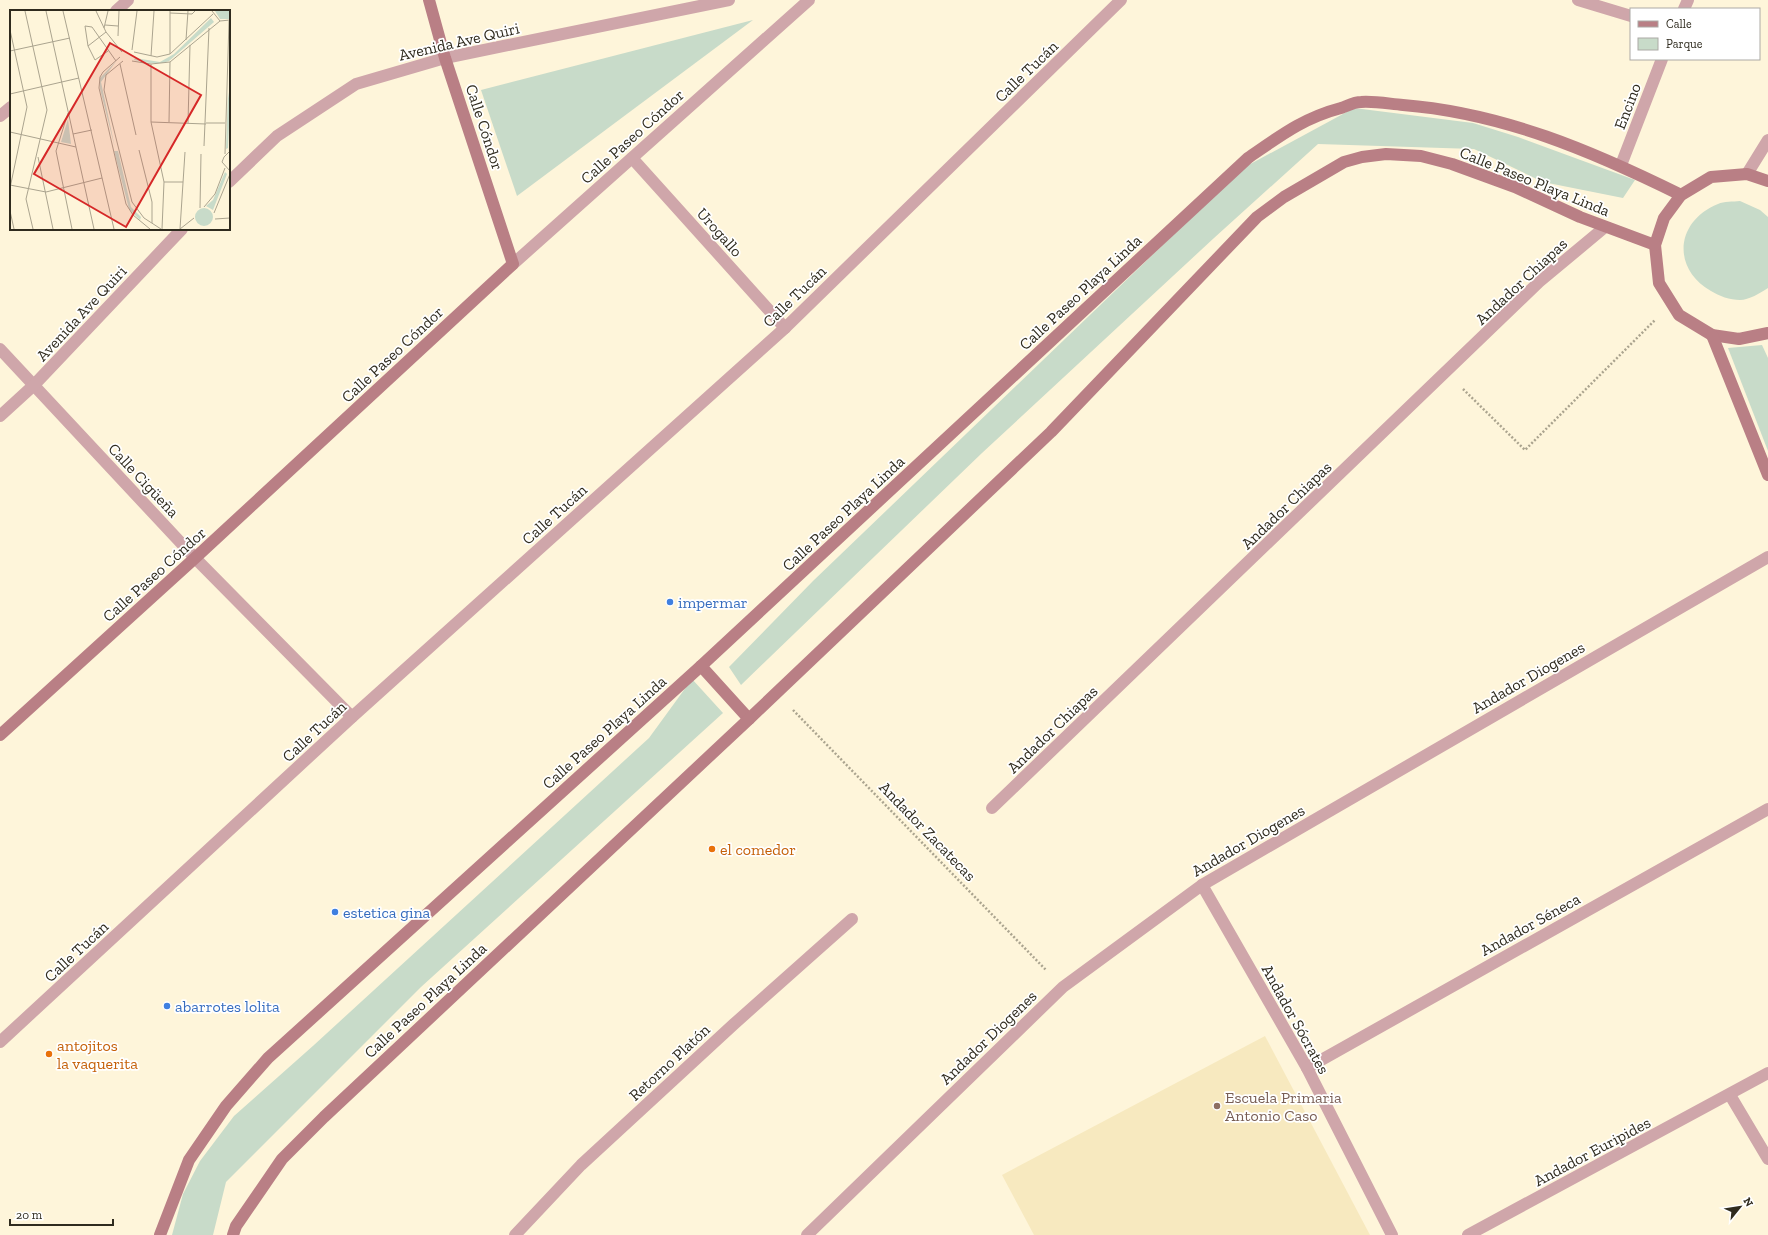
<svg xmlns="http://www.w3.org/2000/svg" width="1768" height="1235" font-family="'Zilla Slab',serif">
  <rect width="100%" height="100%" fill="#fef5da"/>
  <polygon fill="#f7e9bf" points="1265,1036 1370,1235 1034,1235 1002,1175"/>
  <g fill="#c8dbc9">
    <polygon points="753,20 517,196 481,90"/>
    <polygon points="1354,108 1473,123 1518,137 1635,180 1623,198 1543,182 1474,149 1318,144 1214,238 982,453 741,685 729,667 813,581 1243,168"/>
    <path d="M1740 201 1760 210 1768 217V288C1760 293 1749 300 1740 300 1730 300 1719 296 1711 291 1671 268 1676 221 1718 204 1724 201 1733 202 1740 201Z"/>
    <polygon points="1762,345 1768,358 1768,451 1728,348"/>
    <polygon points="692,679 723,713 421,987 226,1182 213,1235 172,1235 183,1194 200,1161 234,1116 314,1045 649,738"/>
  </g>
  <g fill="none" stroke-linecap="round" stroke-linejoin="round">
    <g stroke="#aba48f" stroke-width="2.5" stroke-dasharray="2 2" stroke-linecap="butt">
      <polyline points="1463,389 1525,450 1655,320"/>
      <polyline points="793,710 1046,970"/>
    </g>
    <polyline stroke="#cfa6aa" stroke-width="12" points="1730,1095 1768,1159"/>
    <g stroke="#cfa6aa" stroke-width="12">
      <polyline points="1578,0 1631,16"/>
      <polyline points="1684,9 1688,0"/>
      <polyline points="116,11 128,0"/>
      <polyline points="0,116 11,107"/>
      <polyline points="632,158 785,328"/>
      <polyline points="1621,165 1662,59"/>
      <polyline points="1747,174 1768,140"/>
      <polyline points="229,182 277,136 356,84 445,58 729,0"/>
      <polyline points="513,264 809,0"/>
      <polyline points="0,349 195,558 352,717"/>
      <polyline points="0,416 34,385 182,229"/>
      <polyline points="992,808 1539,282 1605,227"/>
      <polyline points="1202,885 1307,1068 1392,1235"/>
      <polyline points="0,1042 352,717 785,328 1121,0"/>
      <polyline points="1307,1068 1768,809"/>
      <polyline points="515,1235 581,1165 734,1024 852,919"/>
      <polyline points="807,1235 1063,987 1202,885 1768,557"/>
      <polyline points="1468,1235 1768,1073"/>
    </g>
    <g stroke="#b97f85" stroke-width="12">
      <polyline points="1768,181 1747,174 1711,177 1681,195 1664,218 1655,245 1659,283 1679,315 1712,335 1739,339 1768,333"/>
      <polyline points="1712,335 1768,475"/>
      <polyline points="701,666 749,719"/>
      <polyline points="0,735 195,558 513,264 445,58 429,0"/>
      <path d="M160 1235 189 1160 226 1106 268 1058 701 666 1248 158C1280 136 1303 118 1341 108 1347 106 1354 102 1361 102 1375 101 1390 104 1403 105 1503 113 1592 151 1681 195"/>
      <polyline points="233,1235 236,1226 282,1159 324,1117 749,719 1051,432 1257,217 1284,197 1344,162 1362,157 1386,154 1421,156 1452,164 1515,187 1580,217 1655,245"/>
    </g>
  </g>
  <g fill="#3f7fe0" stroke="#fff" stroke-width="1.5">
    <circle cx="670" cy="602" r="4"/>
    <circle cx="335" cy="912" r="4"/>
    <circle cx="167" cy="1006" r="4"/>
  </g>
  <g fill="#e8710a" stroke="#fff" stroke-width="1.5">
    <circle cx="712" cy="849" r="4"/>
    <circle cx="49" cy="1054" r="4"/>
  </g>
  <circle fill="#8d6e63" stroke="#fff" stroke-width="1.5" cx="1217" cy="1106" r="4"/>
  <g text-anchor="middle" stroke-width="3.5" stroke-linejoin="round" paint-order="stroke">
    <g font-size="16" fill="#2f2b1e" stroke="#fff">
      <text transform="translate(459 41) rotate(-13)" y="6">Avenida Ave Quiri</text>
      <text transform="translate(1026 71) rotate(-44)" y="6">Calle Tucán</text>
      <text transform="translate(1627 106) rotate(-69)" y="6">Encino</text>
      <text transform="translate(485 127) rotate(72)" y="6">Calle Cóndor</text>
      <text transform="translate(632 136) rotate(-42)" y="6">Calle Paseo Cóndor</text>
      <text transform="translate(1535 181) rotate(22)" y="6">Calle Paseo Playa Linda</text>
      <text transform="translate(720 232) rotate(48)" y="6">Urogallo</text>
      <text transform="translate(1521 281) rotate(-43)" y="6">Andador Chiapas</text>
      <text transform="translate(1080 292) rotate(-43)" y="6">Calle Paseo Playa Linda</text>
      <text transform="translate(794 296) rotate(-44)" y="6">Calle Tucán</text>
      <text transform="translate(81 313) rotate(-47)" y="6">Avenida Ave Quiri</text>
      <text transform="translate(392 354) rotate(-43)" y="6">Calle Paseo Cóndor</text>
      <text transform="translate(144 480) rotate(47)" y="6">Calle Cigüeña</text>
      <text transform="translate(1286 505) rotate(-44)" y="6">Andador Chiapas</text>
      <text transform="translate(843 513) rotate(-43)" y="6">Calle Paseo Playa Linda</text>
      <text transform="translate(554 514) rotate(-42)" y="6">Calle Tucán</text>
      <text transform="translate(154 574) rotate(-42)" y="6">Calle Paseo Cóndor</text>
      <text transform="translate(1528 677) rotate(-30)" y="6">Andador Diogenes</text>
      <text transform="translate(1052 729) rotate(-44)" y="6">Andador Chiapas</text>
      <text transform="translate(314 731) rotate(-43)" y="6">Calle Tucán</text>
      <text transform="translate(604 732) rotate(-42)" y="6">Calle Paseo Playa Linda</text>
      <text transform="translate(928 831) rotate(46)" y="6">Andador Zacatecas</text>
      <text transform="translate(1248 840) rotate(-30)" y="6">Andador Diogenes</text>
      <text transform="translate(1530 924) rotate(-29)" y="6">Andador Séneca</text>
      <text transform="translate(76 951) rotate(-43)" y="6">Calle Tucán</text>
      <text transform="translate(425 1000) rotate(-43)" y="6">Calle Paseo Playa Linda</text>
      <text transform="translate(1296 1019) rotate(61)" y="6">Andador Sócrates</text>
      <text transform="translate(988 1037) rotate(-44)" y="6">Andador Diogenes</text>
      <text transform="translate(669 1062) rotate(-43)" y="6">Retorno Platón</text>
      <text transform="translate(1592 1151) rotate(-28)" y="6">Andador Euripides</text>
    </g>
    <g font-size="16" fill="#366cbe" stroke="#fff" text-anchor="start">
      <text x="678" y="608">impermar</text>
      <text x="343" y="918">estetica gina</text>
      <text x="175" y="1012">abarrotes lolita</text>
    </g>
    <g font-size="16" fill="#c56008" stroke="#fff" text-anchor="start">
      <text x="720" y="855">el comedor</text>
      <text x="57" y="1051">antojitos<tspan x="57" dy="18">la vaquerita</tspan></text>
    </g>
    <g font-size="16" fill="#785e54" stroke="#fff" text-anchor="start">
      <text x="1225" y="1103">Escuela Primaria<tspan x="1225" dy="18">Antonio Caso</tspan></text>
    </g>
  </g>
  <g transform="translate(10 10)">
    <rect width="220" height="220" fill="#fef5da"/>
    <path d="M205 1H220V9H210ZM201 8 204 12 159 51 153 53H140L124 50 125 48 150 52 164 44ZM107 50 91 72 105 138 90 79V68ZM218 82 220 95 218 138 216 139ZM58 109 61 134 51 132ZM104 141H108L121 197 131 207 130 210 119 199ZM215 162 217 164 203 200 196 196 203 190ZM185 207a9 9 0 1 1 18 0a9 9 0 1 1-18 0Z" fill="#c8dbc9"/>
    <path fill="none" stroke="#aba48f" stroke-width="1" d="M15 1 37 100 16 189 23 219M36 1 84 219M53 1 104 219M86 1 96 22 112 42M202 1 210 11 220 10M160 3 182 4 185 1M95 15 108 16M94 18 98 1M0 20 17 97 0 178M108 26 109 1M176 30 178 1M78 36 96 22M122 40 127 1M0 41 60 28M98 41 85 50 78 36 75 16 82 17 106 51M124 42 147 47 160 44 203 4M160 44V1M141 46 144 1M110 47 93 62 90 67 89 78 116 194 123 205 140 219M113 51 96 65 94 80 122 192 134 208 151 219M122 51 141 54 160 52 210 11M110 54 126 125M141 54V112L154 172 152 219M0 84 69 68M58 103 46 141 62 219M141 112 196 114M159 112 160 52M178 113 180 35M196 113H215M0 122 66 137M63 124 82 120M194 136 199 18M129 140 142 192V213M220 141 214 147 212 152 220 161M215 144 219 11M28 147 43 219M154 172H173M0 175 36 182 92 168M194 197 205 184 215 158M190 198 191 144M0 201 4 219M204 203 220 164M205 209 220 208M170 219 175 142M170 219 184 208"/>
    <path fill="#d62828" fill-opacity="0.15" stroke="#d62828" stroke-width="2" d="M100 33 191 85 116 217 24 164Z"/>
    <rect width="220" height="220" fill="none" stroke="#2f2b1e" stroke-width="2"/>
  </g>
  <rect x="1630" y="8" width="130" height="52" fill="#ffffff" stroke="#acaaa5"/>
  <rect x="1638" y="21" width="20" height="6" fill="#b97f85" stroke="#acaaa5"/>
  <text x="1666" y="28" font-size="12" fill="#2f2b1e">Calle</text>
  <rect x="1638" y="38" width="20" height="12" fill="#c8dbc9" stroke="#acaaa5"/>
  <text x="1666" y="48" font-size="12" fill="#2f2b1e">Parque</text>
  <g transform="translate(1740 1207) rotate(60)" stroke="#ffffff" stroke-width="3" paint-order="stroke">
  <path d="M0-3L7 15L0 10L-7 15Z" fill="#2f2b1e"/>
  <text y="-6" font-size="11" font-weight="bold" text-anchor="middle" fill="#2f2b1e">N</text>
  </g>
  <path d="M10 1219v6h103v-6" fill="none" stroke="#2f2b1e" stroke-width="2"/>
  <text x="16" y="1219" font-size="12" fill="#2f2b1e" stroke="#ffffff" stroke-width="3" paint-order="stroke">20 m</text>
</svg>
